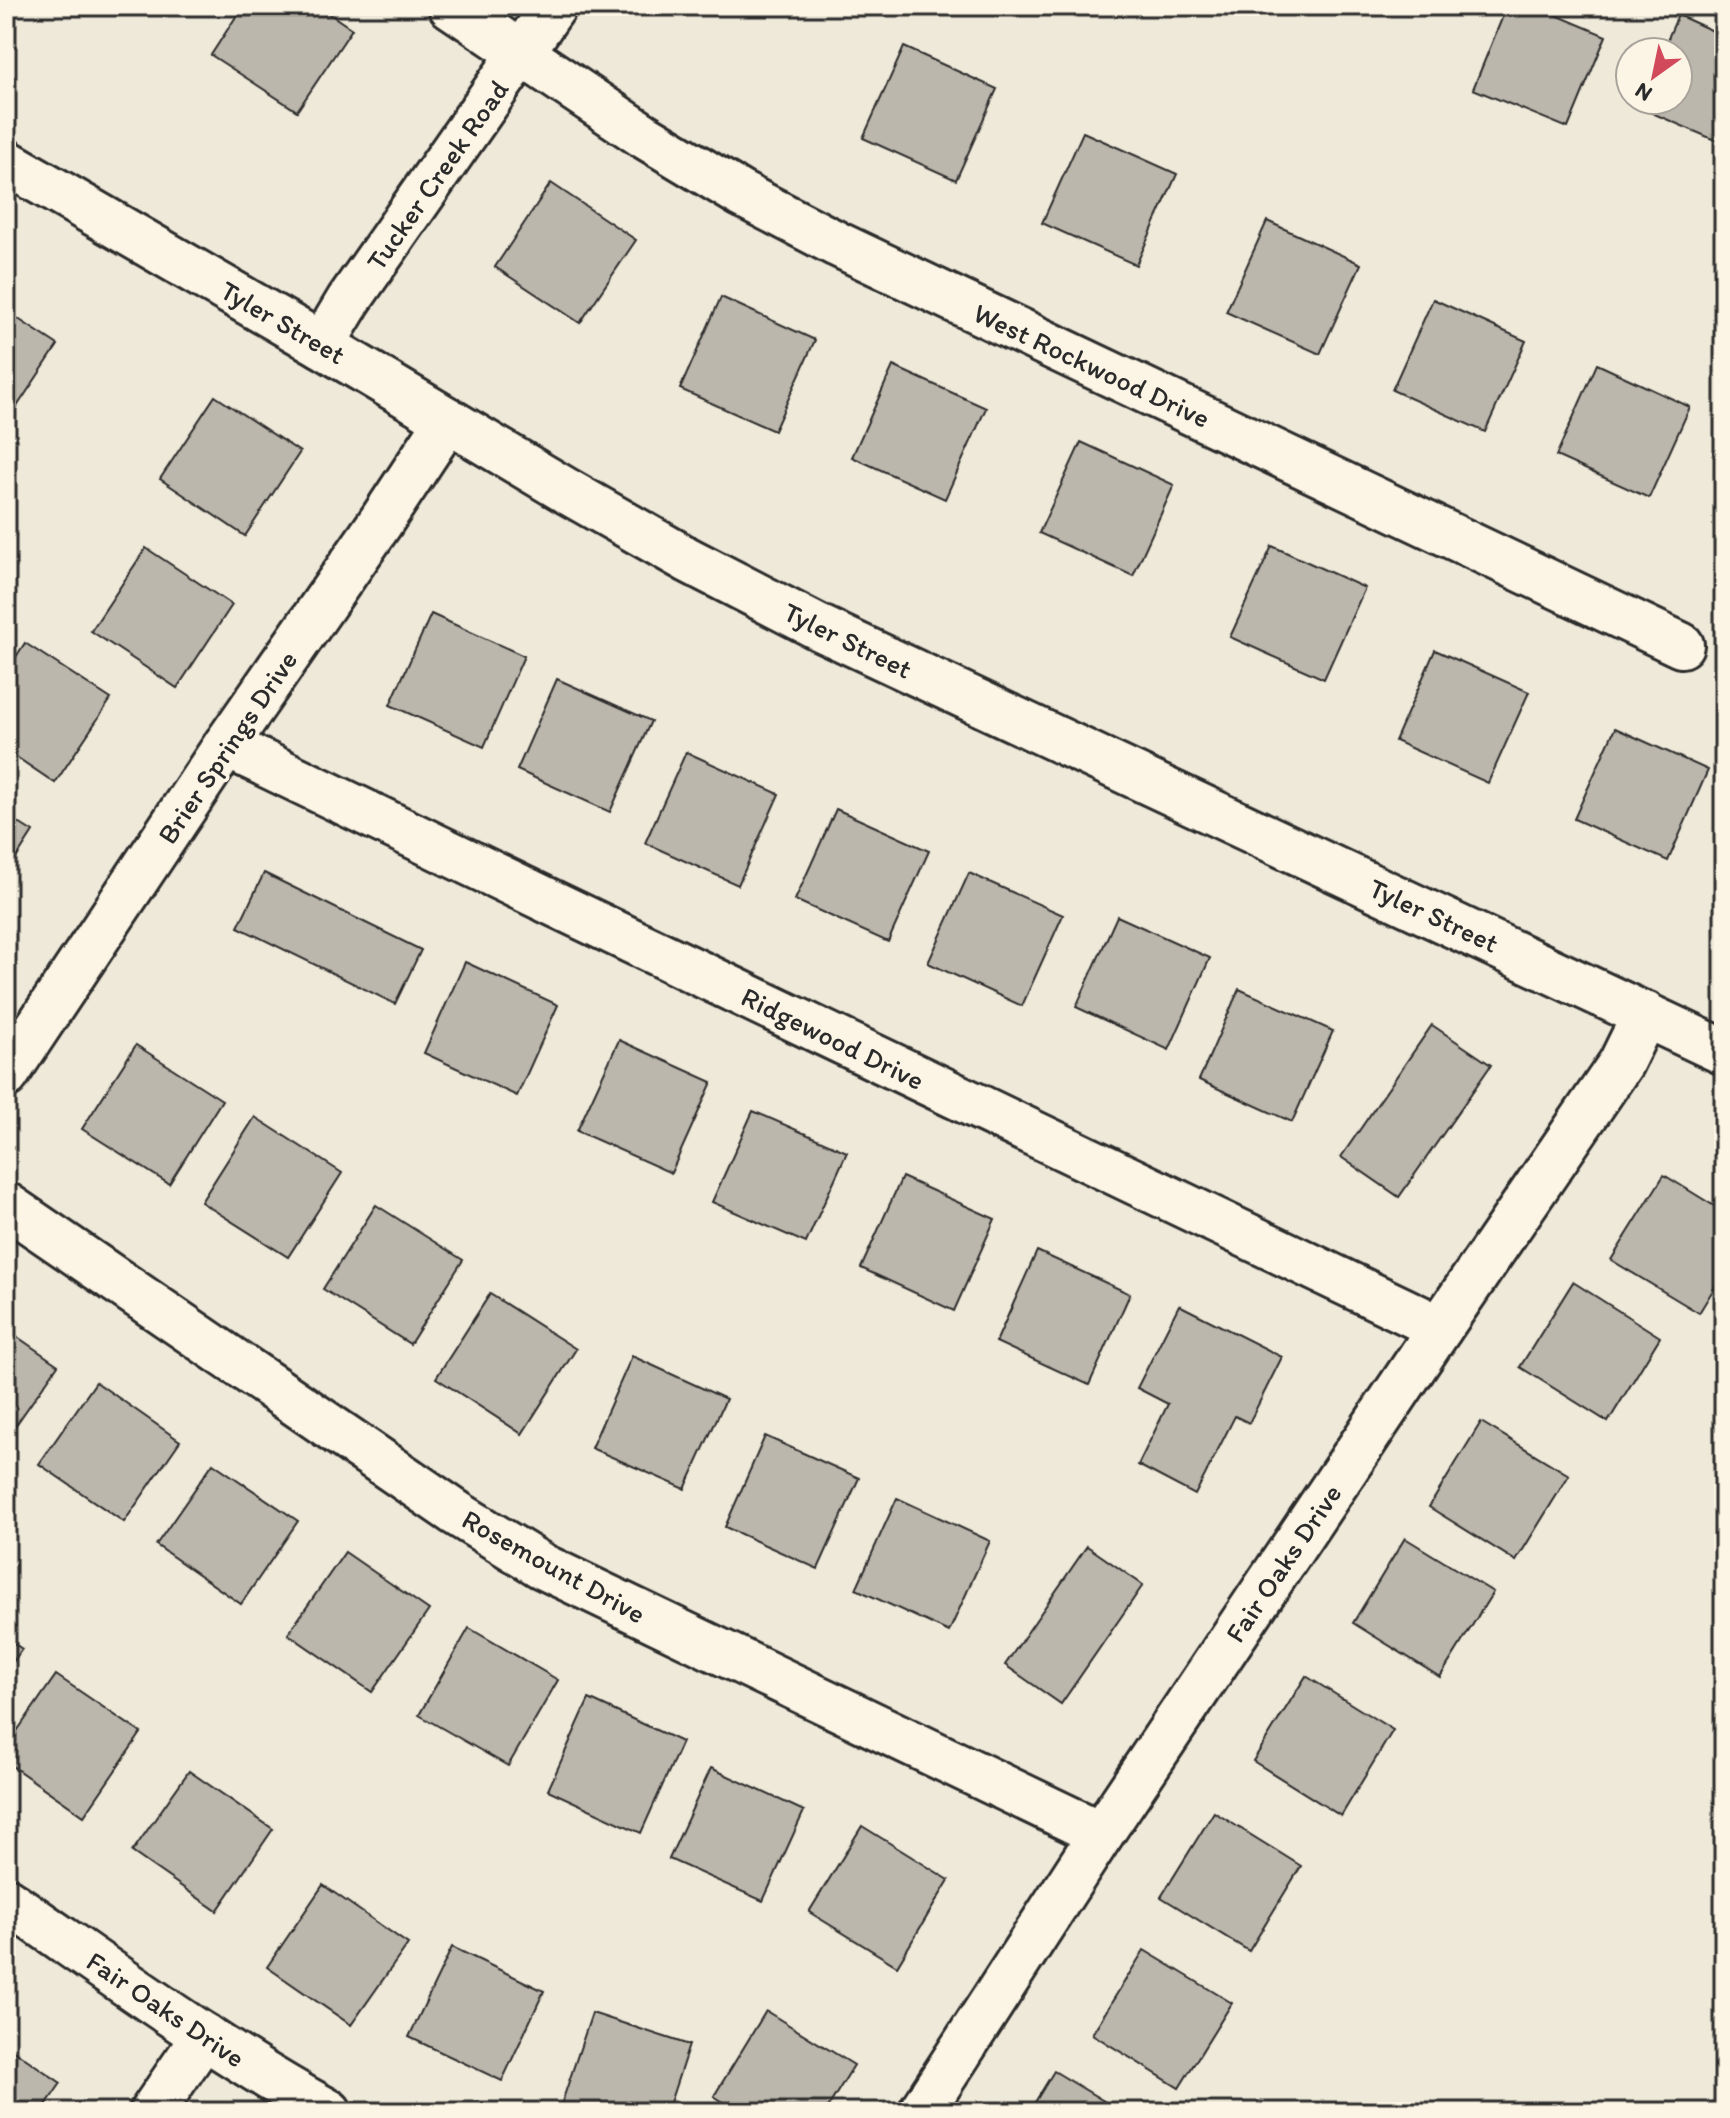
<svg xmlns="http://www.w3.org/2000/svg" width="1730" height="2118" font-family="Itim,sans-serif">
  <rect width="100%" height="100%" fill="#efe9da"/>
  <filter id="ink" filterUnits="userSpaceOnUse"><feTurbulence type="fractalNoise" baseFrequency=".0125" numOctaves="2"/><feDisplacementMap in="SourceGraphic" scale="16" xChannelSelector="R" yChannelSelector="G"/><feConvolveMatrix kernelMatrix="1 2 1 2 8 2 1 2 1" color-interpolation-filters="sRGB"/></filter>
  <g filter="url(#ink)">
    <g fill="#bcb7ac" stroke="#2b2b2b" stroke-width="2">
      <polygon points="243,6 318,6 352,29 297,111 211,55"/>
      <polygon points="1507,6 1535,6 1606,36 1568,128 1473,89"/>
      <polygon points="1678,15 1724,36 1724,144 1638,107 1641,100 1678,100 1678,52 1662,52"/>
      <polygon points="904,47 997,89 956,180 863,138"/>
      <polygon points="1083,132 1177,174 1136,265 1042,223"/>
      <polygon points="551,183 636,240 580,323 495,267"/>
      <polygon points="1267,221 1361,264 1320,354 1226,312"/>
      <polygon points="721,297 815,340 774,431 680,389"/>
      <polygon points="1433,299 1526,341 1485,432 1392,390"/>
      <polygon points="6,311 58,345 6,423"/>
      <polygon points="1597,364 1690,407 1649,498 1556,456"/>
      <polygon points="893,366 986,408 945,499 852,457"/>
      <polygon points="215,396 300,452 245,536 160,479"/>
      <polygon points="1081,442 1174,485 1133,576 1039,533"/>
      <polygon points="1272,546 1365,588 1324,679 1230,637"/>
      <polygon points="146,548 232,605 177,688 91,631"/>
      <polygon points="431,614 524,656 484,747 390,705"/>
      <polygon points="25,643 111,699 55,783 6,750 6,672"/>
      <polygon points="1435,650 1529,692 1488,783 1395,741"/>
      <polygon points="557,679 651,721 610,812 517,770"/>
      <polygon points="1615,728 1708,770 1668,861 1574,819"/>
      <polygon points="686,752 779,794 738,885 645,843"/>
      <polygon points="836,809 929,851 888,942 795,900"/>
      <polygon points="6,815 33,832 6,874"/>
      <polygon points="264,873 421,950 395,1004 238,927"/>
      <polygon points="969,873 1063,915 1022,1006 928,963"/>
      <polygon points="1117,916 1210,958 1169,1050 1076,1007"/>
      <polygon points="465,962 558,1005 517,1096 424,1053"/>
      <polygon points="1239,989 1333,1031 1292,1122 1199,1080"/>
      <polygon points="1432,1025 1491,1065 1399,1197 1341,1157"/>
      <polygon points="619,1040 712,1082 671,1173 577,1131"/>
      <polygon points="136,1045 222,1100 169,1184 82,1129"/>
      <polygon points="753,1111 847,1152 806,1243 712,1202"/>
      <polygon points="255,1117 342,1173 288,1257 201,1202"/>
      <polygon points="1664,1175 1724,1212 1724,1272 1699,1313 1611,1260"/>
      <polygon points="902,1177 995,1219 954,1311 861,1268"/>
      <polygon points="376,1205 463,1260 410,1344 323,1289"/>
      <polygon points="1037,1251 1130,1294 1089,1385 996,1342"/>
      <polygon points="1573,1282 1660,1337 1608,1422 1520,1367"/>
      <polygon points="490,1294 576,1349 522,1434 436,1378"/>
      <polygon points="1179,1305 1282,1357 1249,1423 1235,1416 1195,1495 1138,1465 1168,1404 1137,1388"/>
      <polygon points="6,1329 58,1365 6,1439"/>
      <polygon points="632,1356 726,1399 685,1489 591,1448"/>
      <polygon points="96,1382 180,1441 124,1522 39,1464"/>
      <polygon points="1481,1422 1569,1475 1516,1561 1429,1507"/>
      <polygon points="765,1436 859,1478 818,1569 725,1527"/>
      <polygon points="213,1463 298,1521 241,1604 156,1545"/>
      <polygon points="897,1498 990,1541 949,1632 856,1589"/>
      <polygon points="1405,1538 1493,1592 1440,1677 1353,1623"/>
      <polygon points="1087,1546 1143,1585 1061,1704 1005,1665"/>
      <polygon points="345,1552 429,1610 372,1692 288,1634"/>
      <polygon points="469,1628 558,1680 508,1766 419,1715"/>
      <polygon points="6,1638 22,1649 6,1672"/>
      <polygon points="56,1675 141,1733 84,1816 6,1762 6,1747"/>
      <polygon points="1306,1676 1393,1730 1341,1816 1253,1761"/>
      <polygon points="589,1699 682,1742 641,1833 548,1790"/>
      <polygon points="711,1768 804,1811 763,1901 669,1859"/>
      <polygon points="189,1771 273,1829 217,1911 132,1852"/>
      <polygon points="1214,1812 1301,1866 1249,1951 1161,1897"/>
      <polygon points="862,1826 949,1880 897,1966 809,1912"/>
      <polygon points="323,1885 408,1944 351,2025 267,1967"/>
      <polygon points="452,1947 544,1991 502,2081 409,2037"/>
      <polygon points="1144,1950 1232,2003 1179,2088 1092,2034"/>
      <polygon points="766,2011 854,2065 825,2112 739,2112 714,2096"/>
      <polygon points="592,2013 689,2045 667,2112 573,2112 560,2108"/>
      <polygon points="6,2045 61,2083 41,2112 6,2112"/>
      <polygon points="1054,2071 1122,2112 1029,2112"/>
      <polygon points="1724,2090 1724,2112 1716,2112"/>
    </g>
    <g fill="none" stroke-linecap="round" stroke-linejoin="round">
      <defs>
        <g id="minor">
          <polyline points="451,6 643,135 741,194 837,244 1681,645"/>
          <polyline points="6,162 322,345 565,490 688,560 818,627 1724,1052"/>
          <polyline points="322,345 349,300 554,6"/>
          <polyline points="226,745 561,907 1440,1328"/>
          <polyline points="6,1075 226,745 380,523 448,420"/>
          <polyline points="6,1205 456,1513 542,1566 1101,1834"/>
          <path d="M6 1900C112 1973 216 2050 329 2112"/>
          <polyline points="152,2112 204,2036"/>
          <polyline points="921,2112 1101,1834 1440,1328 1621,1063 1645,1014"/>
        </g>
      </defs>
      <use href="#minor" stroke="#2b2b2b" stroke-width="50"/>
      <use href="#minor" stroke="#fcf5e5" stroke-width="44"/>
    </g>
  </g>
  <g text-anchor="middle" stroke-width="7" stroke-linejoin="round" paint-order="stroke">
    <g font-size="28" fill="#2b2b2b" stroke="#fcf5e5">
      <text transform="translate(437 175) rotate(-55)" y="10">Tucker Creek Road</text>
      <text transform="translate(283 322) rotate(30)" y="10">Tyler Street</text>
      <text transform="translate(1092 365) rotate(25)" y="10">West Rockwood Drive</text>
      <text transform="translate(848 640) rotate(26)" y="10">Tyler Street</text>
      <text transform="translate(227 747) rotate(-56)" y="10">Brier Springs Drive</text>
      <text transform="translate(1434 915) rotate(25)" y="10">Tyler Street</text>
      <text transform="translate(833 1038) rotate(26)" y="10">Ridgewood Drive</text>
      <text transform="translate(1283 1563) rotate(-56)" y="10">Fair Oaks Drive</text>
      <text transform="translate(554 1566) rotate(29)" y="10">Rosemount Drive</text>
      <text transform="translate(166 2009) rotate(34)" y="10">Fair Oaks Drive</text>
    </g>
  </g>
  <rect width="1730" height="2118" fill="none" stroke="#fcf5e5" stroke-width="32"/>
  <rect x="16" y="16" width="1698" height="2086" fill="none" stroke="#2b2b2b" stroke-width="3" filter="url(#ink)"/>
  <g transform="translate(1654 76) rotate(213)"><circle r="38" fill="#fcf5e5" stroke="#a8a49b" stroke-width="2"/>
  <path d="M0-6L14 30L0 20L-14 30Z" fill="#d1495b"/>
  <text y="-12" font-size="22" font-weight="bold" text-anchor="middle" fill="#2b2b2b">N</text>
  </g>
</svg>
